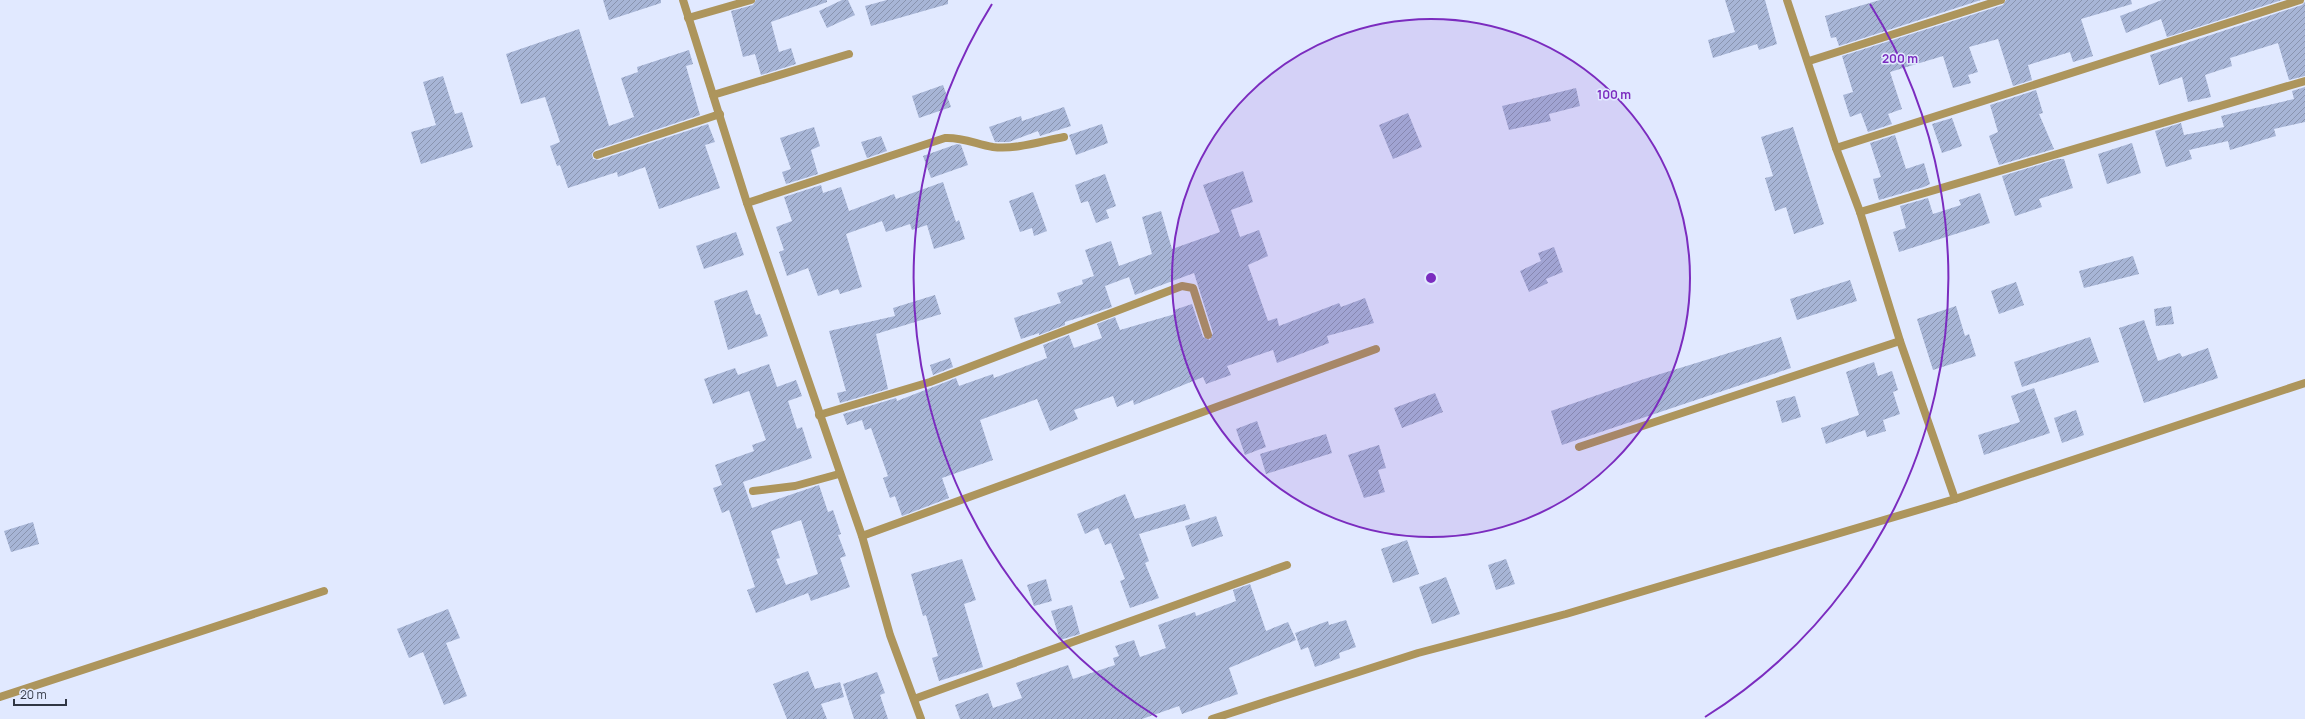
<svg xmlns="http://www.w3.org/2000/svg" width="2305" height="719" font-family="Manrope,sans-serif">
  <defs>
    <pattern id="building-hatch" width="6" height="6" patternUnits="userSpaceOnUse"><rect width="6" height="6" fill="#a7b5d6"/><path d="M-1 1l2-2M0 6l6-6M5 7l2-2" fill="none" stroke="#8994af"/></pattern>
  </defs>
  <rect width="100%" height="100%" fill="#e1e9ff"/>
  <g fill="url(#building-hatch)" fill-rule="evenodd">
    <polygon points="603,0 661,0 661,3 609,20"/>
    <polygon points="756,0 827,0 827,2 771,22 779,52 791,48 796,64 761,75 755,54 743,57 731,11 753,5"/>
    <polygon points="842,0 848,0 855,15 827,28 819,11"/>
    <polygon points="887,0 948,0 948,4 871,26 865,6"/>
    <polygon points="1725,0 1765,0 1777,44 1759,50 1757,44 1713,58 1708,40 1735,32"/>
    <polygon points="1880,0 1981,0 1839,46 1836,37 1831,38 1825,16"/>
    <polygon points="2006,0 2131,0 2132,4 2081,19 2093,56 2073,62 2070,52 2028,65 2032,80 2013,86 1998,39 1969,47 1978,72 1968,75 1971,83 1953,88 1943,56 1890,72 1902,109 1888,114 1892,124 1868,132 1861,113 1850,117 1843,95 1853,92 1842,56 2003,5"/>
    <polygon points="2162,0 2282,0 2167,37 2161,19 2126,33 2120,16"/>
    <polygon points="2305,2 2305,76 2289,80 2278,43 2230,58 2232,66 2205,75 2211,97 2188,102 2182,77 2159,85 2150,55 2302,5"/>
    <polygon points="579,29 609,126 634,117 621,78 638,72 637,67 689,50 693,64 686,66 700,115 595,150 592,154 593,159 599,160 708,124 715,142 705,145 720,188 659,209 645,167 618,177 617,172 568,188 560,165 557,166 550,146 560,142 545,97 521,104 506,54"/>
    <polygon points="443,76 455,114 462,112 473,147 421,164 411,132 436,125 423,82"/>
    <polygon points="943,85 951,107 919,118 912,96"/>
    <polygon points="2305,87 2305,122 2274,129 2276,136 2230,150 2228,141 2189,150 2192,159 2166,167 2155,131 2181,123 2184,135 2224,127 2221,116 2294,99 2292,91"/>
    <polygon points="1576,88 1580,106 1549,114 1551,121 1509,130 1502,106"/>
    <polygon points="2036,90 2043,113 2039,114 2054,149 1999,165 1989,136 1998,132 1990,105"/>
    <polygon points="1064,107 1071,126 1040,136 1038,131 1009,142 995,142 989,127 1021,116 1022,121"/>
    <polygon points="1408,113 1422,147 1393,159 1379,125"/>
    <polygon points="1952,118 1962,146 1942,153 1932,124"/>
    <polygon points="1102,124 1108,143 1076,155 1069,135"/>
    <polygon points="814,127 820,146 811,150 818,174 786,184 782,172 791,169 780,138"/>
    <polygon points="1793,127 1824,224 1794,234 1786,207 1775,211 1765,178 1773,176 1761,137"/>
    <polygon points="1895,135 1906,169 1924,163 1930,184 1924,187 1879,200 1873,179 1881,177 1870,143"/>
    <polygon points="881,136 887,151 867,158 861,142"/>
    <polygon points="2132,143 2141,173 2107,184 2098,154"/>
    <polygon points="957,144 961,145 968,165 931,178 923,156"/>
    <polygon points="2058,159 2064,159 2073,188 2039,199 2042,207 2015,216 2002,176"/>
    <polygon points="1243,171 1253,202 1231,210 1240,237 1259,230 1268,256 1248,265 1268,321 1277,318 1279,326 1339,303 1341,307 1365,298 1374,323 1327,336 1329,343 1277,363 1273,350 1227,366 1231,375 1206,384 1203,377 1134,405 1133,400 1117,407 1113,396 1074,410 1078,419 1050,431 1037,399 980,420 993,460 942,478 949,498 902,516 895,496 890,498 883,478 888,476 871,428 865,430 862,420 847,425 843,414 896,398 897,401 956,378 959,386 993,374 994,378 1047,358 1043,345 1069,335 1074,348 1102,338 1097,324 1115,317 1120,330 1175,314 1174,310 1192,304 1203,337 1210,340 1213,333 1194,273 1135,295 1129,277 1105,286 1112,307 1065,322 1065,325 1039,335 1039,333 1021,339 1014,318 1061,303 1057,293 1083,284 1082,280 1094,276 1085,250 1111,241 1119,266 1152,254 1142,217 1161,211 1172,249 1220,232 1203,185"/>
    <polygon points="1105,174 1116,206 1106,210 1109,218 1096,223 1088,201 1081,203 1075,185"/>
    <polygon points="943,182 956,222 959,220 965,239 934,249 927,225 912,230 910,224 886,232 882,221 846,234 862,287 840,294 838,289 818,296 808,268 787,276 779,252 784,250 776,227 792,221 784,197 821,185 823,193 841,187 849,211 894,194 896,199"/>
    <polygon points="1033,192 1047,231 1034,236 1032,228 1020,232 1009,201"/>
    <polygon points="1980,193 1990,223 1899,252 1893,232 1906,228 1900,206 1928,198 1933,214 1961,205 1959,200"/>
    <polygon points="736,232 744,255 704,269 696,246"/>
    <polygon points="1554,247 1563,272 1546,279 1548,283 1529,292 1520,271 1541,261 1538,253"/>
    <polygon points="2133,256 2139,274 2084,288 2079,271"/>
    <polygon points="1850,280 1857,301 1797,320 1790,299"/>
    <polygon points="2016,282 2024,305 1999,314 1991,291"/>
    <polygon points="747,290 756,315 760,314 768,336 728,350 714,301"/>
    <polygon points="935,295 941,314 876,334 888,389 840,403 837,393 846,391 829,331 895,316 893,308"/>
    <polygon points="1956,306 1965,336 1969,334 1976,356 1933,370 1917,319"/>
    <polygon points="2171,306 2174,324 2156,326 2154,309"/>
    <polygon points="2144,320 2158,361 2180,353 2182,357 2208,348 2218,378 2144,403 2119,328"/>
    <polygon points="1781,337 1791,368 1562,445 1551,411 1644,379"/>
    <polygon points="2090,337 2099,362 2022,387 2014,362"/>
    <polygon points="950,358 953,367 933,375 930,365"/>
    <polygon points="1874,362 1878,376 1892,371 1898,390 1893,392 1900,414 1883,420 1886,431 1867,437 1865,430 1826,444 1821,428 1859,415 1846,372"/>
    <path d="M769 364 777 387 796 380 802 396 788 401 797 429 802 427 812 458 743 482 752 508 819 485 828 512 833 510 841 534 838 535 846 556 840 558 850 587 811 601 808 593 756 613 747 590 755 587 729 510 722 513 713 488 722 485 715 465 754 451 752 445 766 440 749 391 713 404 704 379 735 368 738 375ZM801 520 818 574 786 585 776 559 780 558 771 531Z"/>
    <polygon points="2034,388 2050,433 1984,455 1978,435 2020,422 2011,396"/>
    <polygon points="1435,393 1443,412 1402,428 1394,408"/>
    <polygon points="1795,396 1801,417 1782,423 1776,401"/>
    <polygon points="2076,410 2084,435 2062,443 2054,418"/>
    <polygon points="1257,421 1266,447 1245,455 1236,429"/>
    <polygon points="1326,434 1332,453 1266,474 1260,454"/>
    <polygon points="1379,445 1386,468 1378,470 1385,492 1364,498 1348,455"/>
    <polygon points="1125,494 1135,519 1185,504 1190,519 1139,534 1149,561 1145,563 1159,598 1130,608 1120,581 1125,579 1111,543 1105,545 1098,528 1085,534 1077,514"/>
    <polygon points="1216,516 1223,536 1192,547 1185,526"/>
    <polygon points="33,522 39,544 11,552 4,531"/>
    <polygon points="1407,540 1419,574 1393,583 1381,549"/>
    <polygon points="962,559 976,600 964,604 983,667 939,681 932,658 938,656 926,615 923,616 911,574"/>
    <polygon points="1506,559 1515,584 1496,590 1488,565"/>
    <polygon points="1446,577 1460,614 1432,624 1419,587"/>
    <polygon points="1046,579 1052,601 1034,606 1027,585"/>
    <polygon points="1250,584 1266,631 1288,622 1296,640 1229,668 1238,694 1182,714 1179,706 1142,719 960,719 955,705 988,693 993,708 1022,698 1016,683 1068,665 1073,679 1115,665 1113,658 1119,656 1115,646 1134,640 1140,657 1166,648 1158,625 1195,612 1196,616 1236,601 1233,590"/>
    <polygon points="1072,605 1080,634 1060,640 1051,611"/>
    <polygon points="448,609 460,638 446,643 467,696 444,705 423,652 409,658 397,629"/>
    <polygon points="1346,620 1356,647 1339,653 1340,658 1315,667 1308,647 1301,650 1295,633 1328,621 1329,625"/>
    <polygon points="808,671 815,689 840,682 844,697 821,704 827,719 787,719 773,684"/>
    <polygon points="877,672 885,693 880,695 888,719 854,719 843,684"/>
  </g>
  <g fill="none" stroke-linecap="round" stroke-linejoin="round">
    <g stroke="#ad955c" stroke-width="8">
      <polyline points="683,0 747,203 862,536 890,635 921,719"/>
      <polyline points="1787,0 1836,148 1860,212 1900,341 1955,499"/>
      <polyline points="688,18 751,0"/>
      <polyline points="1809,61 2001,0"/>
      <polyline points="713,95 849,54"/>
      <polyline points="1836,148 2300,0"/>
      <polyline points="597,155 720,114"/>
      <path d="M747 203 945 138C962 137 976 144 993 147 1015 150 1042 141 1064 137"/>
      <polyline points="1860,212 2305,81"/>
      <polyline points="819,415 930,382 1182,286 1193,288 1208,335"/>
      <polyline points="1579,447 1900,341"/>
      <polyline points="753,491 795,486 839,474"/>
      <polyline points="862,536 1376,349"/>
      <polyline points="0,697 324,591"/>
      <polyline points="914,699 1287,565"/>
      <polyline points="1212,719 1418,653 1566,614 1955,499 2305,383"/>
    </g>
  </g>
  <circle cx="1431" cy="278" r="259" fill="#7b2cbf" fill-opacity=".12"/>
  <g fill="none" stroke="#7b2cbf" stroke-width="2">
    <circle cx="1431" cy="278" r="259"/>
    <path d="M1157 717A518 518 0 0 1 992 4M1870 4A518 518 0 0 1 1705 717"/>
  </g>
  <circle cx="1431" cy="278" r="6" fill="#7b2cbf" stroke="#e1e9ff" stroke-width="2"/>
  <g font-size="12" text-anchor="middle" font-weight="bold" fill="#7b2cbf" stroke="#e1e9ff" stroke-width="3" stroke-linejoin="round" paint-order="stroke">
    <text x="1900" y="63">200 m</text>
    <text x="1614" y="99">100 m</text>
  </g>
  <path d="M14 699v6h52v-6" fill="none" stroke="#313744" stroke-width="2"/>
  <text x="20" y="699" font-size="12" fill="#313744" stroke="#e1e9ff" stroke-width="3" paint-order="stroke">20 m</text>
</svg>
